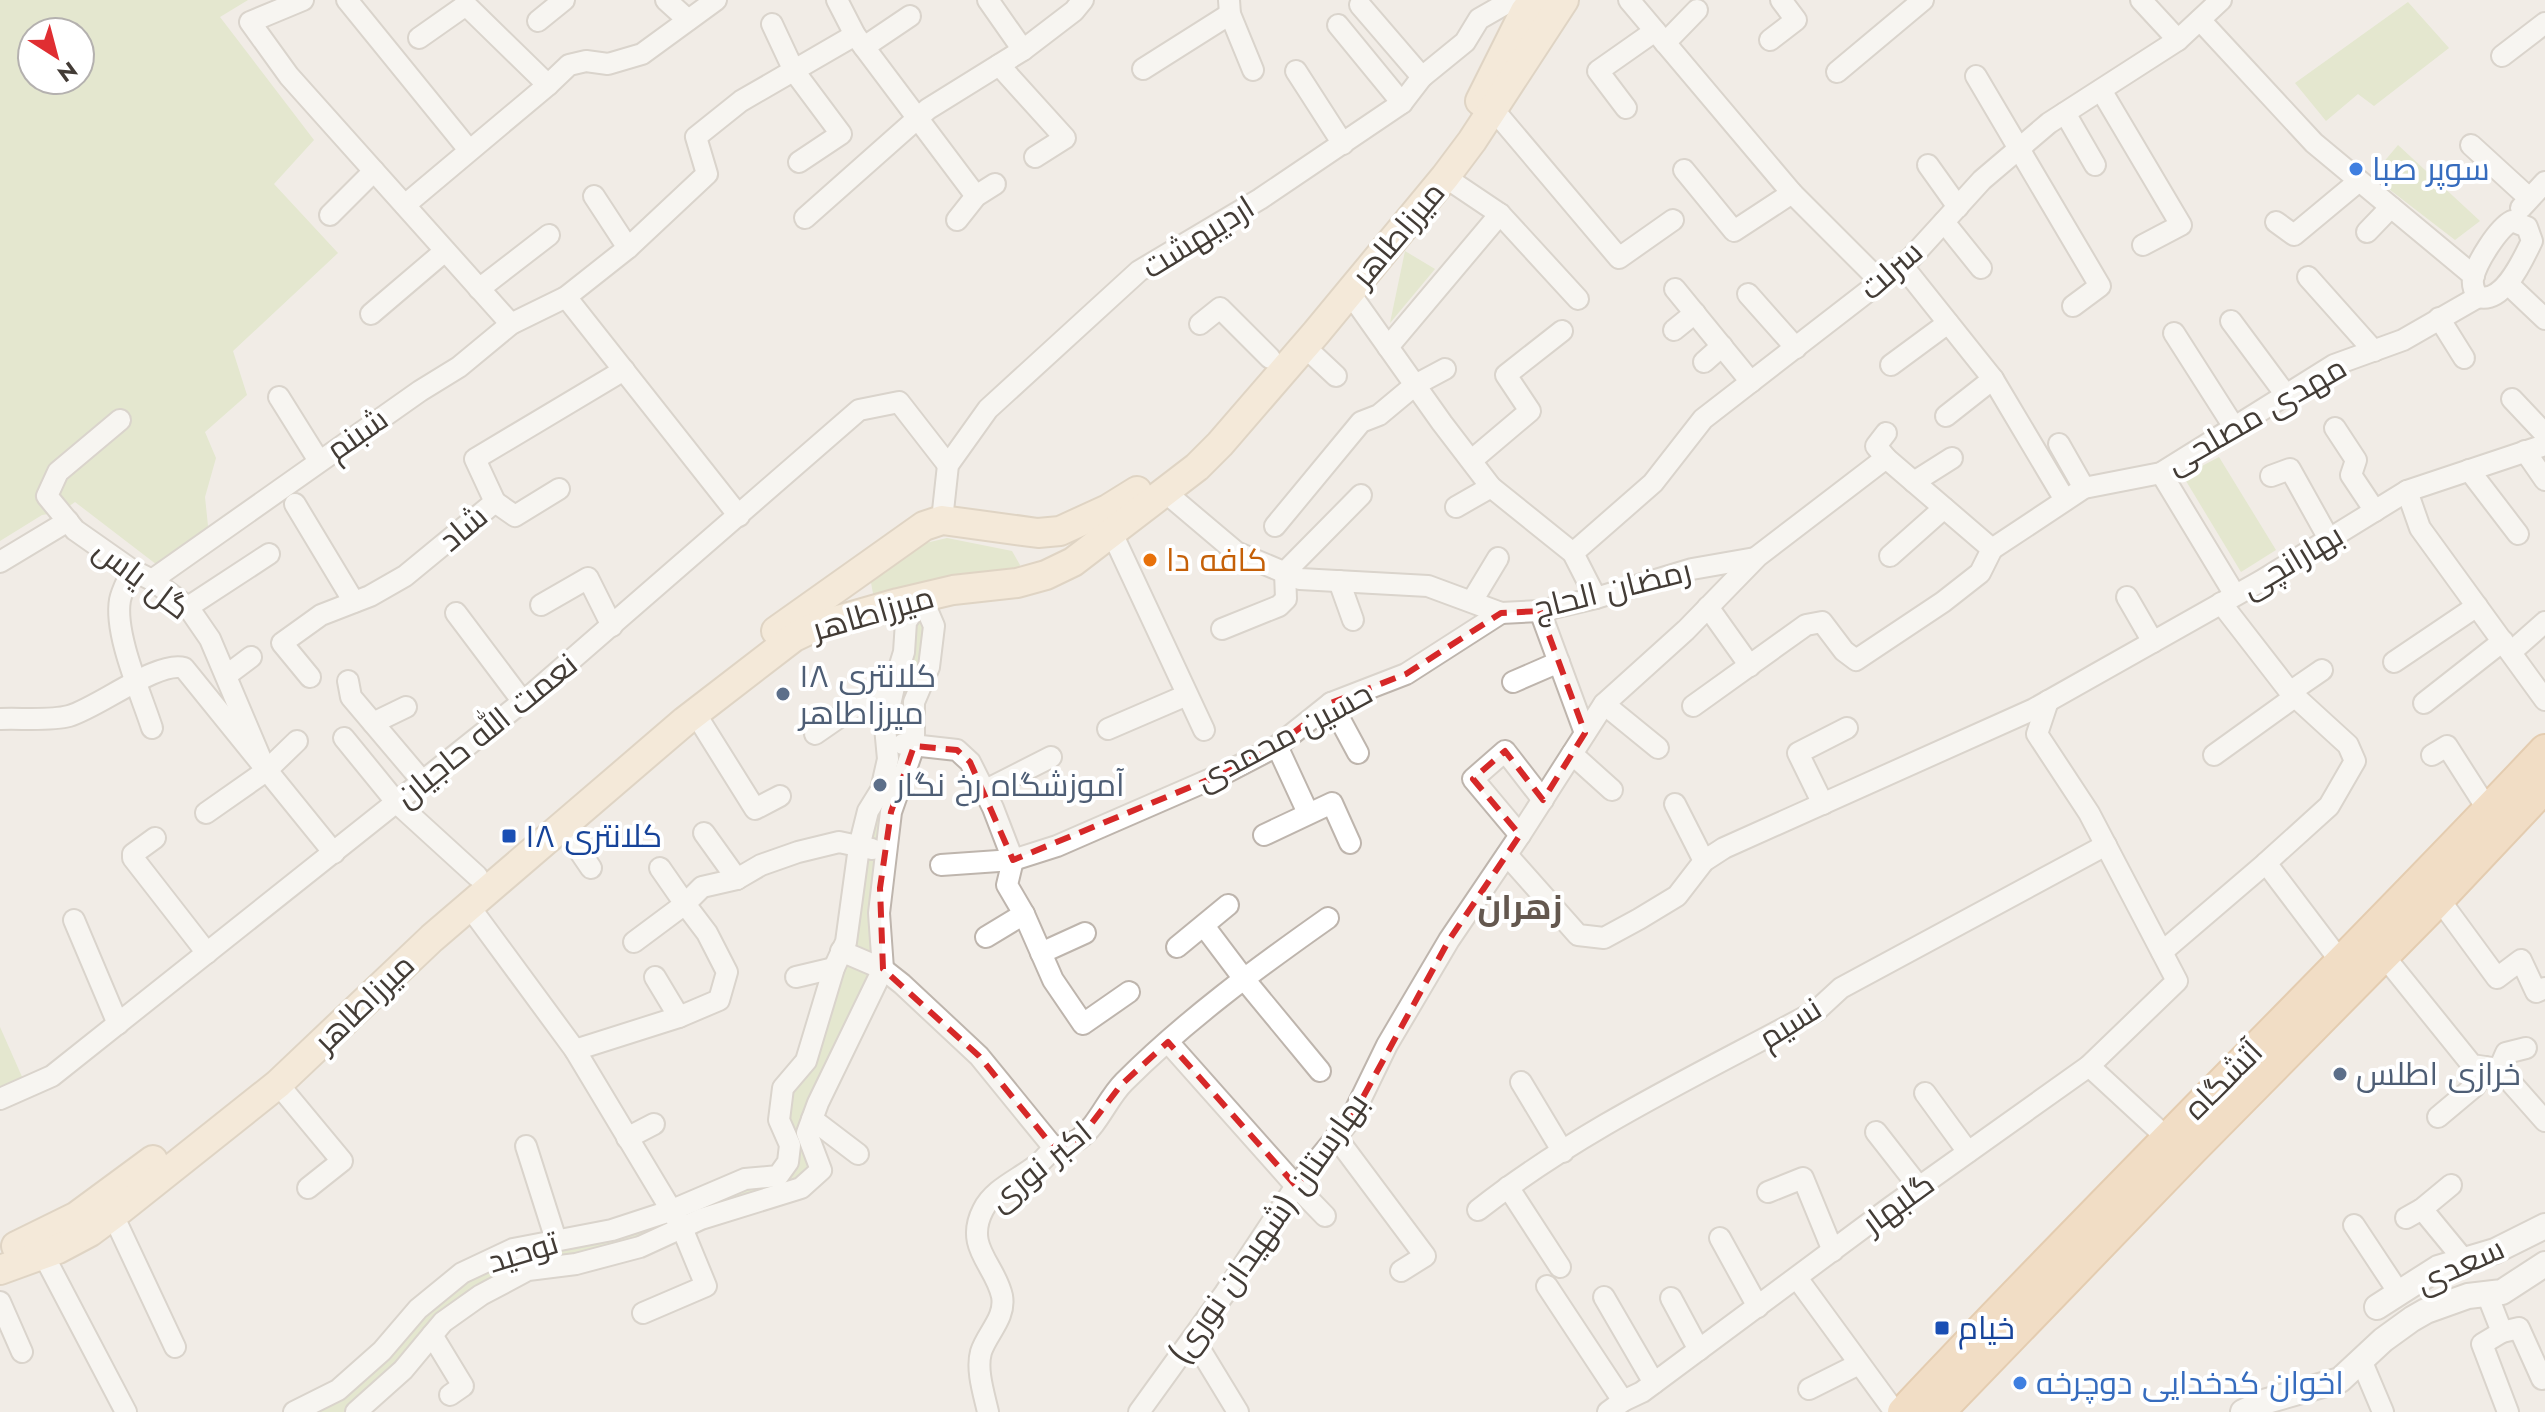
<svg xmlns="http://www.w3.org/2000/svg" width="2545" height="1412" font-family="Jost,Cairo,sans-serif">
  <rect width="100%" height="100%" fill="#f1ece6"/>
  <g fill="#d4e0b3" fill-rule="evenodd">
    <path d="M0 0H248L220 17 314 140 274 184 338 253 233 351 247 395 205 432 216 458 205 497 208 526 165 571 75 502 61 512 42 515 0 541ZM32 32H80V80H32Z"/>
    <polygon points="2408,2 2449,48 2374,106 2358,94 2326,121 2295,83"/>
    <polygon points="2398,145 2480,221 2455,240 2372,176"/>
    <polygon points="1405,251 1435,269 1390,323"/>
    <polygon points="2219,457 2276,550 2241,572 2183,476"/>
    <polygon points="947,538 1012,551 1020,565 1016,573 874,599 870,577 913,546"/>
    <polygon points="921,601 929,625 896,789 880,966 811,1115 815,1171 798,1183 487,1289 348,1412 299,1412 421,1310 514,1250 778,1179 781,1120 786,1088 807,1064 887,726"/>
    <polygon points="0,1027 23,1079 0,1090"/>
  </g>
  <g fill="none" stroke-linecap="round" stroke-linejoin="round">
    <defs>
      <g id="minor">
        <polyline points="303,0 250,22 289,76 511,324"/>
        <polyline points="347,0 469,150"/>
        <polyline points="666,0 688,20"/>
        <polyline points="837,0 855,35 976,196"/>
        <polyline points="988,0 1023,50"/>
        <polyline points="1229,0 1230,14 1253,70"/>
        <polyline points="1629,0 1792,193 1881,282"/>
        <polyline points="2141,0 2178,40"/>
        <polyline points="1360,5 1422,77"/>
        <polyline points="2200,20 2314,143 2474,276"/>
        <polyline points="538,21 564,0"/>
        <polyline points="772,24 794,71 841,134 799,162"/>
        <polyline points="1338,25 1402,103"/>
        <polyline points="419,38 466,5 548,85"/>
        <polyline points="1770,40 1796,20 1781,0"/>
        <polyline points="1665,43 1697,10"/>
        <polyline points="864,47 910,16"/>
        <polyline points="2502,56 2545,23"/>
        <polyline points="999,65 1065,138 1035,157"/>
        <polyline points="1143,69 1230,14"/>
        <polyline points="1296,71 1343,144"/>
        <polyline points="1837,72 1923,0"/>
        <polyline points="1976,76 2100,286 2073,306"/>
        <polyline points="2101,90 2181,225 2143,245"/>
        <polyline points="1626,108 1598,71 1655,31"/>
        <polyline points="1493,109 1619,258 1673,220"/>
        <polyline points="2065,113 2095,165"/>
        <polyline points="2471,145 2529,198"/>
        <polyline points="1928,165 1958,207"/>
        <polyline points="1684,170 1734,231 1792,193"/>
        <polyline points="1445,177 1500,214 1578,299"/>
        <polyline points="594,196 628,248"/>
        <polyline points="405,205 548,85 569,65 586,61 608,64 642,54 716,0"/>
        <polyline points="2521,208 2545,182"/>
        <polyline points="330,215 374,171"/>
        <polyline points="805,218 928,109 1023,50 1074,11 1083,0"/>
        <polyline points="957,220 976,196 995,184"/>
        <path d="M2512 221 2527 227 2532 241C2523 259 2504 304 2478 297 2474 291 2472 286 2473 279 2476 263 2498 228 2512 221Z"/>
        <polyline points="1944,222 1981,268"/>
        <polyline points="2276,222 2294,235 2359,181"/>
        <polyline points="2367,232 2391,207"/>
        <polyline points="1902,265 1993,379 2065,500"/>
        <polyline points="2308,277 2374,351"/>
        <polyline points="2508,284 2545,319"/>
        <polyline points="479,289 549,235"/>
        <polyline points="1675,289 1751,382"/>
        <polyline points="1349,292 1442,423 1491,487 1573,553 1596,598"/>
        <polyline points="1748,294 1796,348"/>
        <polyline points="566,297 739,516"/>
        <polyline points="371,314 445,251"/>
        <polyline points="2439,318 2464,358"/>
        <polyline points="2231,321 2286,395"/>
        <polyline points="1200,324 1220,308 1270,358"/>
        <polyline points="1674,330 1695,313"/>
        <polyline points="2174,333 2234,427"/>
        <polyline points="1304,346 1336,376"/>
        <polyline points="1388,347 1500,214"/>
        <polyline points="1704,362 1722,346"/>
        <polyline points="1891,365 1948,323"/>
        <polyline points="279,397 319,461"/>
        <polyline points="2512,399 2545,434"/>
        <polyline points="1946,416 1993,379"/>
        <polyline points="120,420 58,472 47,496 75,530 132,570 152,580 188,607 210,639 266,771"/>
        <polyline points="2335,428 2356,460 2351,475 2375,511"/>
        <polyline points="1886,433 1876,446 1886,458"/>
        <polyline points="2059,444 2084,488"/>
        <polyline points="2525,451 2545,480"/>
        <polyline points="1472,460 1530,411 1506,375 1562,331"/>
        <polyline points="2469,470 2518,534"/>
        <polyline points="2161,473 2235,595"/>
        <polyline points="2271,476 2290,469 2329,539"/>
        <polyline points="1914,482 1952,458"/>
        <polyline points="2407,491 2420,528 2545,700"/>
        <polyline points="1165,492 1236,552 1300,579 1428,586 1501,613 1540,611 1596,598 1692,569 1755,558"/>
        <polyline points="495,502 515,516 559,489"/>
        <polyline points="295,504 354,602"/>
        <polyline points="1456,507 1491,487"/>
        <polyline points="942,520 948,465 988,409 1139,271 1260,199 1402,103 1422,77 1465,42 1479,19 1512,0"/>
        <polyline points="1275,526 1361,422 1379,415 1415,385 1445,369"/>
        <polyline points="1111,531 1204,730"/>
        <polyline points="1992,549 2084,488 2161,473 2334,365 2403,340 2478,297"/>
        <polyline points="1573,553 1653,483 1703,419 1911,258 1982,180 2049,123 2178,40 2221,0"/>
        <polyline points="1890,556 1944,508"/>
        <polyline points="0,562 68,521"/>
        <path d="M132 570C128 580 122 590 120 600 114 634 141 694 152 728"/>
        <polyline points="152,580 420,391 459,367 511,324 566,297 628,248 707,174 696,137 741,101 855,35"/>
        <polyline points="1339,581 1353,620"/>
        <polyline points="2127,597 2153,642"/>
        <polyline points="1472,601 1498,558"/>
        <polyline points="2221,603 2290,692 2348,745 2355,761 2329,806 2266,863 2341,962"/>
        <polyline points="541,605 588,578 612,626"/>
        <polyline points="188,607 269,554"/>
        <polyline points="1708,607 1750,666"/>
        <polyline points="1540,611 1585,733"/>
        <polyline points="456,613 523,702"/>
        <polyline points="1222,629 1279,606 1286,599 1285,572 1361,495"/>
        <polyline points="2511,652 2545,622"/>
        <polyline points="2394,662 2477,606"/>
        <polyline points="227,675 251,657"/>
        <polyline points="310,677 282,643 321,615 370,596 405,576 495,502 475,459 624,370"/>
        <polyline points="348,681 351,697 423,782"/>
        <polyline points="1513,682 1559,662"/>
        <polyline points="2290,692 2322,670"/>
        <polyline points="1331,703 1358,753"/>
        <polyline points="2424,703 2503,641"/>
        <polyline points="1604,704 1658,748"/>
        <polyline points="1693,706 1806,625 1822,622 1844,651 1856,660 1943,602 1980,573 1992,549"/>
        <polyline points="695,713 755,809 780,796"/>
        <path d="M0 719C20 718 51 721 69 716 98 708 158 660 184 668L334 853"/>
        <polyline points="373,723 406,707"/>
        <polyline points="1108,729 1187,695"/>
        <polyline points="815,734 896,678 901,679"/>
        <polyline points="344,738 397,803 477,876"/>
        <polyline points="903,744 957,750 970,762 993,808 1013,860 1007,885 1024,914 1053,980 1083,1024 1129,992"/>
        <polyline points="1277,746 1308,813"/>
        <polyline points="1572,754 1612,790"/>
        <polyline points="2214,755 2296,696"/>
        <polyline points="2432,755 2447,746 2488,810"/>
        <polyline points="984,791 1051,757"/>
        <polyline points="1675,804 1704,861"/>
        <polyline points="1823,804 1798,753 1847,728"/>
        <polyline points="206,813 266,771 297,741"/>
        <polyline points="563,827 591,868"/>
        <polyline points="704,833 737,879"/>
        <polyline points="1264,835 1332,803 1350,843"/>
        <polyline points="1520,835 1473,779 1505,751 1543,800"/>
        <polyline points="155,838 133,854 133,858 207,953"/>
        <polyline points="1507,855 1578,935 1604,938 1639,919 1677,896 1704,861 1724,848 2034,709 2261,581 2407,491 2545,445"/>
        <polyline points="941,865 1013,860 1057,846 1227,772 1277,746 1331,703 1406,674 1501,613"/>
        <polyline points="2439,899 2497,978 2521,960 2536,992 2545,988"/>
        <polyline points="469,906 575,1050 682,1228 706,1286 643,1313"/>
        <polyline points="74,920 118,1024"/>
        <polyline points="1204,926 1244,979 1320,1071"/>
        <polyline points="986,937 1024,914"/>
        <polyline points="634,942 685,904 660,868"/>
        <polyline points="1177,947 1228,905"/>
        <polyline points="841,951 883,969 902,984 979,1056 1054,1148"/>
        <polyline points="2162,952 2266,863"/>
        <polyline points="1041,953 1085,933"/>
        <polyline points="2384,956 2472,1065 2499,1069 2545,1121"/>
        <polyline points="655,977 679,1017"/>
        <polyline points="796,977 834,968"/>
        <polyline points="1168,1042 1296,1186 1325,1216"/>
        <polyline points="575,1050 679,1017 719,1000 727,972 707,933 685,904 702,887 737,879 761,865 798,852 839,842 872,849"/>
        <polyline points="2089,1066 2166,1137"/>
        <polyline points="2499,1069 2506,1053 2526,1048"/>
        <polyline points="1521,1082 1563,1152"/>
        <polyline points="278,1084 342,1161 308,1188"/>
        <polyline points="1925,1093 1968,1152"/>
        <polyline points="0,1099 52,1076 531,695 859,410 899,402 948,465"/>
        <polyline points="2438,1117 2475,1086 2485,1067"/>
        <polyline points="812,1119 858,1154"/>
        <polyline points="1876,1132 1919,1187"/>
        <polyline points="1336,1137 1425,1256 1401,1271"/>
        <polyline points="627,1138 654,1124"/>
        <polyline points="526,1146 556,1240"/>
        <polyline points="1508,1187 1560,1267"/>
        <polyline points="1768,1192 1803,1178 1833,1251"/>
        <polyline points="2422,1209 2464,1260"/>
        <path d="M1478 1210C1581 1129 1702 1073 1816 1011L1841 988 2106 845"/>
        <polyline points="113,1215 175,1347"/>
        <polyline points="2406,1218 2422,1209 2451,1185"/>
        <polyline points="2354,1225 2399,1293"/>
        <polyline points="1720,1238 1758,1307"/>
        <polyline points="43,1254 126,1412"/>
        <polyline points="1797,1278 1895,1412"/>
        <polyline points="1547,1286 1623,1401"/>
        <polyline points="2487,1294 2502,1332"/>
        <polyline points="1604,1297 1654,1383"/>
        <polyline points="1671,1298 1699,1350"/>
        <polyline points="0,1302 22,1352"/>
        <polyline points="432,1335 463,1386 450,1395"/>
        <polyline points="1193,1338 1238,1412"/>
        <polyline points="2361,1360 2383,1412"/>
        <polyline points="1809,1389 1859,1364"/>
        <polyline points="294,1412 338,1390 382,1351 418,1309 462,1273 513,1249 612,1230 670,1211 745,1179 778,1176 788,1162 790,1145 779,1120 783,1088 806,1061 834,968 846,942 859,847 868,811 881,790 888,759 885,727 896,678 904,652 906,622 922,598"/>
        <polyline points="356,1412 403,1370 443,1322 481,1295 528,1270 576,1264 640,1247 701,1219 801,1188 821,1170 807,1133 818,1103 883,969 879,913 891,812 914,746 914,702 929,667 934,626 922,598"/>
        <path d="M988 1412C984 1394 976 1370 981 1352 987 1333 1006 1318 1002 1296 995 1264 964 1247 983 1210 994 1188 1020 1179 1038 1164 1045 1159 1049 1151 1056 1148 1063 1144 1072 1144 1079 1139 1099 1124 1107 1099 1124 1082 1186 1020 1257 968 1328 918"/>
        <polyline points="1139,1412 1225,1293 1296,1186 1351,1119 1387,1045 1449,940 1520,835 1604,704 1686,630 1758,556 1886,458 1992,549"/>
        <polyline points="1608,1412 1623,1401 1642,1392 1891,1207 2089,1066 2177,981 2089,813 2037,734 2048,701"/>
        <polyline points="2508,1412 2482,1344 2502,1332 2519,1328 2542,1379"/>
      </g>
      <g id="tertiary">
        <polyline points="2377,1307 2438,1268 2495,1251 2545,1226"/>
        <polyline points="2243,1412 2267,1401 2340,1380 2383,1340 2412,1319 2426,1311 2468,1296 2502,1292 2545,1264"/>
      </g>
      <g id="secondary">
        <polyline points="1480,101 1525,11 1534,0"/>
        <polyline points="776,631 924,526 942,520 1038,533 1060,531 1108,509 1137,491"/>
        <polyline points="16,1246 77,1216 153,1160"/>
        <polyline points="0,1270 58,1249 90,1232 121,1209 278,1084 432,938 685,721 794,637 817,626 898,603 953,590 1017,583 1046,575 1073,562 1197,467 1220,444 1316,333 1445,177 1472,141 1564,0"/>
      </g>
      <g id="primary">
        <path d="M1903 1412C2113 1188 2334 974 2545 750"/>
        <polyline points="1939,1412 2193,1149 2427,912 2545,787"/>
      </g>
    </defs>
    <use href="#minor" stroke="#beb5ad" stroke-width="24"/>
    <use href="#tertiary" stroke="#beb5ad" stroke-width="28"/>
    <use href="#secondary" stroke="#cbb69b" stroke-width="32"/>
    <use href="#primary" stroke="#d5a570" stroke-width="34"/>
    <use href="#minor" stroke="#fff" stroke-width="20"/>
    <use href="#tertiary" stroke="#fff" stroke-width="24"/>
    <use href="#secondary" stroke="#f8e4c9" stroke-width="28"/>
    <use href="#primary" stroke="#f2cb9e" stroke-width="30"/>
  </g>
  <path d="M0 0H2545V1412H0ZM1540 611 1585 733 1543 800 1505 751 1473 779 1520 835 1449 940 1351 1119 1296 1186 1168 1042 1121 1085 1078 1141 1054 1148 979 1056 883 969 880 888 891 812 914 746 957 750 970 762 1013 860 1227 772 1277 746 1331 703 1406 674 1501 613Z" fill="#f1ece6" fill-opacity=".55" fill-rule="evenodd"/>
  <path fill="none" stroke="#d62828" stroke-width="6" stroke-dasharray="16 10" stroke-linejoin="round" d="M1540 611 1585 733 1543 800 1505 751 1473 779 1520 835 1449 940 1351 1119 1296 1186 1168 1042 1121 1085 1078 1141 1054 1148 979 1056 883 969 880 888 891 812 914 746 957 750 970 762 1013 860 1227 772 1277 746 1331 703 1406 674 1501 613Z"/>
  <g fill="#3f7fe0" stroke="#fff" stroke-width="3">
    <circle cx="2356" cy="169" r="8"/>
    <circle cx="2020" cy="1383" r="8"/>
  </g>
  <circle fill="#e8710a" stroke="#fff" stroke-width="3" cx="1150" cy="560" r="8"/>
  <g fill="#5c6f8a" stroke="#fff" stroke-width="3">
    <circle cx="783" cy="694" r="8"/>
    <circle cx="880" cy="785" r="8"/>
    <circle cx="2340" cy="1074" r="8"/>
  </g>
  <g fill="#1a4fb4" stroke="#fff" stroke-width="3">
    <rect x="501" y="828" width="16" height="16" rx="4"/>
    <rect x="1934" y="1320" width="16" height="16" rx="4"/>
  </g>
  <g text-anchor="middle" stroke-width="8" stroke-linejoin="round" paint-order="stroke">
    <g font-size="32" fill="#366cbe" stroke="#fff" text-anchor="start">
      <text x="2372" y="180">سوپر صبا</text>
      <text x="2036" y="1394">اخوان کدخدایی دوچرخه</text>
    </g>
    <g font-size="32" fill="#433c36" stroke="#fff">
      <text transform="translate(1398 234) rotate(-50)" y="11">میرزاطاهر</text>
      <text transform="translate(1198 237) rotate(-32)" y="11">اردیبهشت</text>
      <text transform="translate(1891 270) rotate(-41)" y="11">سرلت</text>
      <text transform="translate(2256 415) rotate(-30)" y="11">مهدی مصلحی</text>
      <text transform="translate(357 434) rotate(-35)" y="11">شبنم</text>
      <text transform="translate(463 528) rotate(-40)" y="11">شاد</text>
      <text transform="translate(2292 561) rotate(-31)" y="11">بهارانچی</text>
      <text transform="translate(142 579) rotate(37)" y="11">گل یاس</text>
      <text transform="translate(1612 589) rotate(-14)" y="11">رمضان الحاج</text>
      <text transform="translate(873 613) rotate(-16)" y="11">میرزاطاهر</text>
      <text transform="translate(486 730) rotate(-39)" y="11">نعمت الله حاجیان</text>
      <text transform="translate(1284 736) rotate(-28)" y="11">حسین محمدی</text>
      <text transform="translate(364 1003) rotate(-44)" y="11">میرزاطاهر</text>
      <text transform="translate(1790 1023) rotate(-32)" y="11">نسیم</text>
      <text transform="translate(2223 1080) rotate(-45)" y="11">آتشگاه</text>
      <text transform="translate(1040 1166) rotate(-39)" y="11">اکبر نوری</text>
      <text transform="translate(1898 1203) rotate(-36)" y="11">گلبهار</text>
      <text transform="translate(1268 1228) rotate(-55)" y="11">بهارستان (شهیدان نوری)</text>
      <text transform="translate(523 1252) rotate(-17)" y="11">توحید</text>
      <text transform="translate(2460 1265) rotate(-24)" y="11">سعدی</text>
    </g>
    <g font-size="32" fill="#c56008" stroke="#fff" text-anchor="start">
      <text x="1166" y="571">کافه دا</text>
    </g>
    <g font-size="32" fill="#4e5e75" stroke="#fff" text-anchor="start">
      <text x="799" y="687">کلانتری ۱۸<tspan x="799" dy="37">میرزاطاهر</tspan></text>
      <text x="896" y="796">آموزشگاه رخ نگار</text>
      <text x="2356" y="1085">خرازی اطلس</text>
    </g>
    <g font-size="32" fill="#164399" stroke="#fff" text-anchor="start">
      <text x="525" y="847">کلانتری ۱۸</text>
      <text x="1958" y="1339">خیام</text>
    </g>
    <g font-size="34" font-weight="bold" fill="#64584f" stroke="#fff">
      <text x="1520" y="919">زهران</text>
    </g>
  </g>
  <g transform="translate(56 56) rotate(144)"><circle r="38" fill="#ffffff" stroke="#b4b1af" stroke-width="2"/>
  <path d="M0-6L14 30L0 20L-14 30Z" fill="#e02e32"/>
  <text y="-12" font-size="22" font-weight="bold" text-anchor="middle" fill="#433c36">N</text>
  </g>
</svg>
